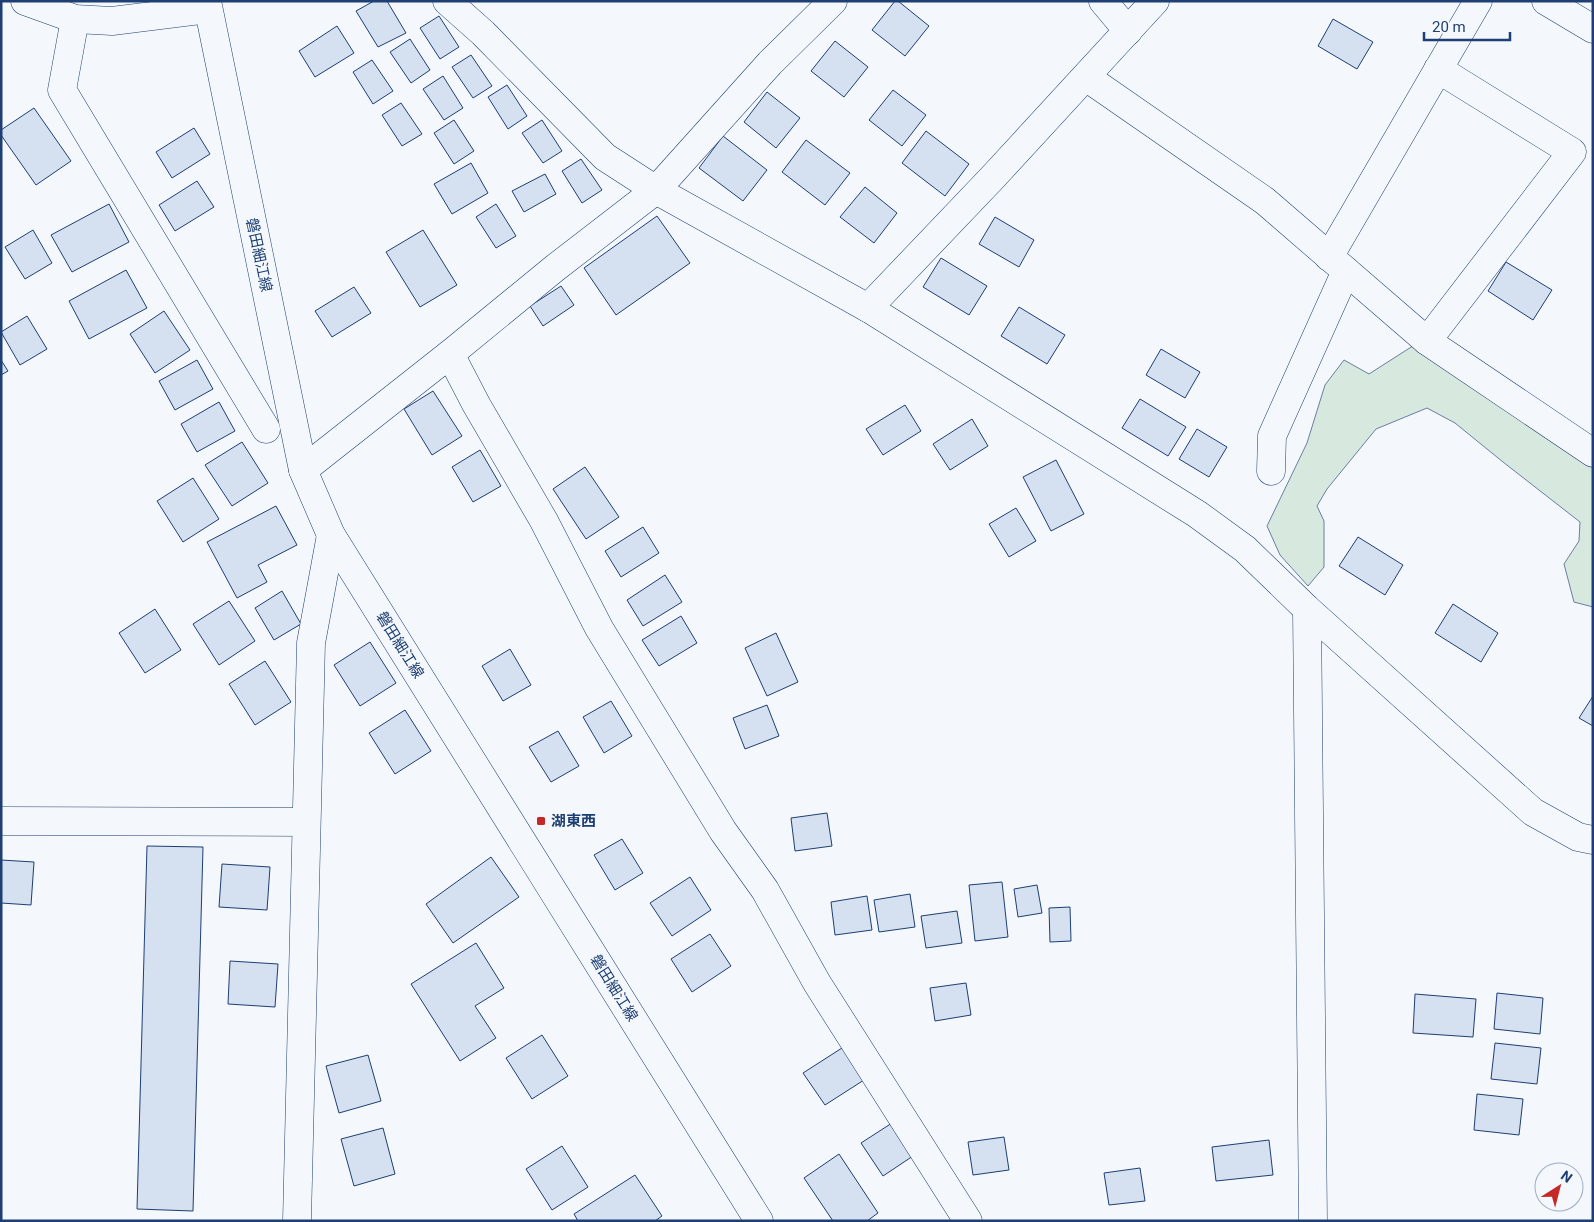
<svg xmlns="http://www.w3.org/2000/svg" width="1594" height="1222" font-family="Roboto,'Noto Sans JP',sans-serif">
  <rect width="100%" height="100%" fill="#f4f7fb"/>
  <polygon fill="#d7e8df" stroke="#687fa3" points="1419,342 1593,460 1593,607 1574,602 1564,564 1579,541 1580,522 1503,462 1455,423 1427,408 1376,429 1327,489 1317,506 1324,521 1324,567 1308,586 1280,555 1267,526 1307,443 1325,385 1344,360 1369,374"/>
  <g fill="#d5e0f0" stroke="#1d3f73">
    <polygon points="374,1 387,1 406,33 378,47 356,11"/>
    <polygon points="895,1 898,1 929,26 905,56 872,30"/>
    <polygon points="439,16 459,47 440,59 420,28"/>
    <polygon points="1333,19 1373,42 1357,69 1318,46"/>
    <polygon points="337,26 354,53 315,77 299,51"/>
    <polygon points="410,39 430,70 411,83 390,52"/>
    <polygon points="835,41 868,67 844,97 811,71"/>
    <polygon points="471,55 492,86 473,98 452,67"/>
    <polygon points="372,60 393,91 373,104 353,72"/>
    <polygon points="443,76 463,108 444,120 423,89"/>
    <polygon points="507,85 527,116 508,129 488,97"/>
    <polygon points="893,90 926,115 902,146 869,120"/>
    <polygon points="767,92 800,118 776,148 744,122"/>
    <polygon points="401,103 422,134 402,146 382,115"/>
    <polygon points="34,108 71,161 36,185 1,135 1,130"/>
    <polygon points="454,120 474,151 454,164 434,133"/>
    <polygon points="542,120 562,151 543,163 522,133"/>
    <polygon points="194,128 210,154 172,178 156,152"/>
    <polygon points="926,131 969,164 945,196 902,163"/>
    <polygon points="723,136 767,170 743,201 699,168"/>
    <polygon points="806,140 850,173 825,205 782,172"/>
    <polygon points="581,159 602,190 582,203 562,171"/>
    <polygon points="471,163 488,193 452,214 434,184"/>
    <polygon points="545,174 556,194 524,212 512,191"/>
    <polygon points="197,181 214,207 175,231 159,205"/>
    <polygon points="865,187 897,213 874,243 840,217"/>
    <polygon points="109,204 129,242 72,272 51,235"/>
    <polygon points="496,204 516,236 496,248 476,217"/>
    <polygon points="657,216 690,263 616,315 584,268"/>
    <polygon points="995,217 1034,240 1019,267 979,244"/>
    <polygon points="33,230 52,263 25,279 5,247"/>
    <polygon points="423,230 457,285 420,307 386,252"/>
    <polygon points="941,258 987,286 969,315 923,287"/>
    <polygon points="1506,262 1552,290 1533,320 1488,291"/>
    <polygon points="126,270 147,308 89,339 69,301"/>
    <polygon points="561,286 574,305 543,326 530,306"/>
    <polygon points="354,287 371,313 332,337 315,311"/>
    <polygon points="1019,307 1065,335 1047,364 1001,336"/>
    <polygon points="164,311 190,350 155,373 130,334"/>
    <polygon points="27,316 47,349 20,365 1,332"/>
    <polygon points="1161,349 1200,372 1185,398 1146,375"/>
    <polygon points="1,360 8,371 1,375"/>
    <polygon points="197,360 213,389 175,410 159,381"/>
    <polygon points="433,391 462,436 432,455 404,409"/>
    <polygon points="1140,399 1186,427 1168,456 1122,428"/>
    <polygon points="219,402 235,431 197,452 181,424"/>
    <polygon points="905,405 921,431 883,455 866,429"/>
    <polygon points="972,419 988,446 950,470 933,444"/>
    <polygon points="1197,429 1227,447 1209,477 1179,459"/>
    <polygon points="242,442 268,483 232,506 205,465"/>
    <polygon points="480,450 501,486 473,502 452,467"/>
    <polygon points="1056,460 1084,514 1051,531 1023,477"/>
    <polygon points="585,467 619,517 586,539 553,489"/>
    <polygon points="193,478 219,519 183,542 157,501"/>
    <polygon points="276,506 297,545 258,565 267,582 237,598 207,542"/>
    <polygon points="1016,508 1036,541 1009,557 989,524"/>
    <polygon points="643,527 659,553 621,577 605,551"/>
    <polygon points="1358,537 1403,565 1385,595 1339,566"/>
    <polygon points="665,575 682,602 643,626 627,600"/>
    <polygon points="282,591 301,624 274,640 255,608"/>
    <polygon points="229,601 255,641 219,665 193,624"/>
    <polygon points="1453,604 1498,633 1481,662 1435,633"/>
    <polygon points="155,609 181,650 145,673 119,633"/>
    <polygon points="681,616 697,643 659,666 642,640"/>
    <polygon points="776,633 798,682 767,696 745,648"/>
    <polygon points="370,642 396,683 360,706 334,665"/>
    <polygon points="510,649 531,685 503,701 482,666"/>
    <polygon points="265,661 291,702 255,725 229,684"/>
    <polygon points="1593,696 1593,726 1579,718"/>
    <polygon points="611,701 632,736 604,753 583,717"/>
    <polygon points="767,705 779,736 745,749 733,718"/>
    <polygon points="405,710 431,751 395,774 369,733"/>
    <polygon points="558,731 579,766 551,782 529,747"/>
    <polygon points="827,813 832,846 795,851 791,818"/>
    <polygon points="622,839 643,873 615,890 594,855"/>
    <polygon points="147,846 203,847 193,1211 137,1209"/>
    <polygon points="491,857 519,897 453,943 426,904"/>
    <polygon points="1,860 34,862 31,905 1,903"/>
    <polygon points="222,864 270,867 267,910 219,907"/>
    <polygon points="690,877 711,910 672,936 650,903"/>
    <polygon points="1002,882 1008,937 975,941 969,885"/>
    <polygon points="1037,885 1042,913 1018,917 1014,889"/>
    <polygon points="910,894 915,927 879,932 874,900"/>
    <polygon points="867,896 872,930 835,935 831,902"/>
    <polygon points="1070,907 1071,941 1050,942 1049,908"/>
    <polygon points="957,911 962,943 926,948 921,916"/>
    <polygon points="710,934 731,966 692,992 671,959"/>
    <polygon points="476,943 504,988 475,1006 496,1038 460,1061 411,984"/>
    <polygon points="230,961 278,964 275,1007 228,1004"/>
    <polygon points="966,983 971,1015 935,1021 930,988"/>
    <polygon points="1497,993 1543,998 1540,1034 1494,1029"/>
    <polygon points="1415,994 1476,999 1473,1037 1413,1033"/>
    <polygon points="542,1035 568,1076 532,1099 506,1058"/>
    <polygon points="1495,1043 1541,1048 1537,1084 1491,1079"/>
    <polygon points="842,1048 864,1080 825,1105 803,1073"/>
    <polygon points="368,1055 381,1101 339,1113 326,1066"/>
    <polygon points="1477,1094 1523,1099 1519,1135 1474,1130"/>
    <polygon points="892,1123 913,1156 883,1176 861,1143"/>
    <polygon points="383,1128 395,1174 354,1186 341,1139"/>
    <polygon points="1004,1137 1009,1170 973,1175 968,1142"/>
    <polygon points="1269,1140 1273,1175 1216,1181 1212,1147"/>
    <polygon points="562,1146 588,1187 552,1210 526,1169"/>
    <polygon points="839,1154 878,1213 867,1221 833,1221 804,1178"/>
    <polygon points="1140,1168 1145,1201 1109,1205 1104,1173"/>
    <polygon points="635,1175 662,1216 655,1221 578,1221 574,1214"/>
  </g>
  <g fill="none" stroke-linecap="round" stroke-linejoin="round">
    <defs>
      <g id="minor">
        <polyline points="25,1 75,19 112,21 208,9"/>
        <polyline points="447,1 483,33 605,157 656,190 555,268 450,354"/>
        <polyline points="833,1 770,63 656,190 868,308 1197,514 1245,549 1307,609 1533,812 1578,837 1593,840"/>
        <polyline points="1103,1 1128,31"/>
        <polyline points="1546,1 1593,29"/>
        <polyline points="75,19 62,90 266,429"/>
        <polyline points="1086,77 1265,201 1427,341 1593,453"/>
        <polyline points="1329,257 1478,1"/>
        <polyline points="868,308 993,177 1155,1"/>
        <polyline points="1427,341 1572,152 1438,69"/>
        <polyline points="303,470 450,354 476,404 544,521 599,628 723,831 765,890 817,983 968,1221"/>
        <polyline points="1271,471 1272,436 1346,271"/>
        <polyline points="1307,609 1313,1221"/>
        <polyline points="1,821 306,822"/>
        <polyline points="297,1221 311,643 331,535"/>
      </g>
      <polyline id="major" points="207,1 303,470 331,535 759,1221"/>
    </defs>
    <use href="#minor" stroke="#1d3f73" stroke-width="29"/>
    <use href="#major" stroke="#1d3f73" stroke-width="29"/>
    <use href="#minor" stroke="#f4f7fb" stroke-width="28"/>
    <use href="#major" stroke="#f4f7fb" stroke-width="28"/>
  </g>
  <rect fill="#c62828" stroke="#f4f7fb" stroke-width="2" x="536" y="816" width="10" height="10" rx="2.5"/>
  <g text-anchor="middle" stroke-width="4" stroke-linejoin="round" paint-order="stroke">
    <g font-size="15" fill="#1d3f73" stroke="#f4f7fb">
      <text transform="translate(259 255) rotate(78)" y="5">磐田細江線</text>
      <text transform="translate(400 645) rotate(58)" y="5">磐田細江線</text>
      <text transform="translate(614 988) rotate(58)" y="5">磐田細江線</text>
    </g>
    <g font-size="15" font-weight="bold" fill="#1d3f73" stroke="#f4f7fb" text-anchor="start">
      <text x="551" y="826">湖東西</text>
    </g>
  </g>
  <rect width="1594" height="1222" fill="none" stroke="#1d3f73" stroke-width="5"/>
  <g transform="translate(1559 1187) rotate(36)"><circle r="24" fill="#f4f7fb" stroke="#9eadc5"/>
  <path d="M0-4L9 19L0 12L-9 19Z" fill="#c62828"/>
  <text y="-8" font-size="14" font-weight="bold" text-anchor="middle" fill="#1d3f73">N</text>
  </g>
  <path d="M1424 32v8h86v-8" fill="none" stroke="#1d3f73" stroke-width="2.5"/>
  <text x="1432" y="32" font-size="15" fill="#1d3f73" stroke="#f4f7fb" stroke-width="4" paint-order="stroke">20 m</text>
</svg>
